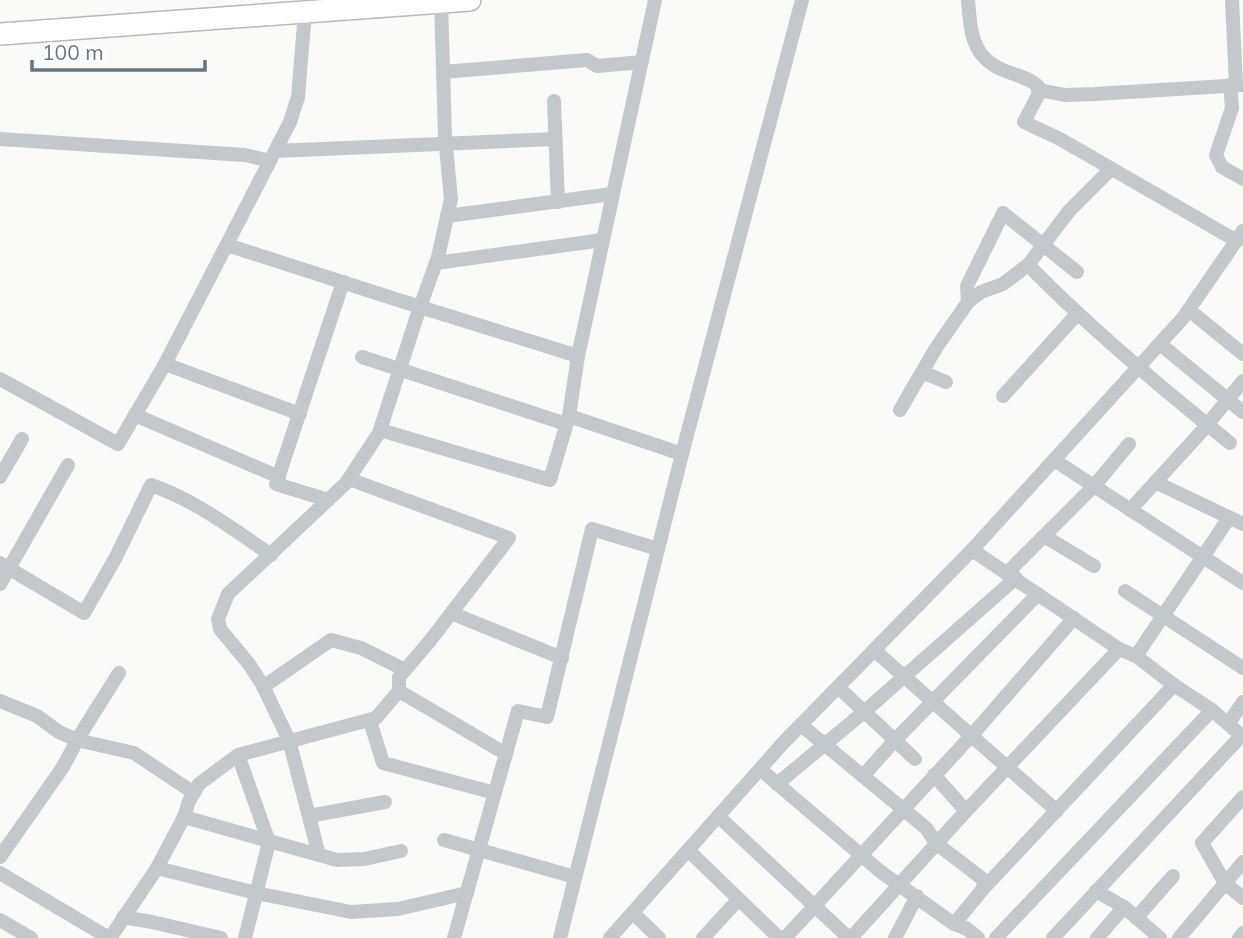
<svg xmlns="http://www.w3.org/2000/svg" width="1243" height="938" font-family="Mulish,sans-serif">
  <rect width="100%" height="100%" fill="#fafaf8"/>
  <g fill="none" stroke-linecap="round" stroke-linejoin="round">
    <defs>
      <polyline id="highway" points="0,34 470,0"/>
    </defs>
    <use href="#highway" stroke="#b4b9bd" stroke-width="24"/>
    <g stroke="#c3c8cc" stroke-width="14">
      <path d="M968 0C971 33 971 59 1008 72 1019 76 1029 78 1038 86V95L1024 122 1060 139 1237 241"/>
      <polyline points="1232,0 1236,85"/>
      <polyline points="441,2 445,136 451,199 438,257 420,307 578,356"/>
      <polyline points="443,72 587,60 597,66 642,62"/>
      <polyline points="1230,85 1232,108 1216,155 1222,167 1243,179"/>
      <polyline points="1039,90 1065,95 1095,94 1243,85"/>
      <polyline points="554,101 558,202"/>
      <polyline points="0,139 245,155 270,161"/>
      <polyline points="275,151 554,139"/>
      <polyline points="447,216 612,194"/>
      <polyline points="227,245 420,307 379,433 346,483 228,594 218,619 220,629 249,664 262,684 289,740 319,855"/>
      <polyline points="436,263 603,240"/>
      <path d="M1028 265C1091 329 1160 387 1230 443"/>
      <polyline points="968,302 967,286 1003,213 1077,272"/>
      <polyline points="1189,310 1243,354"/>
      <polyline points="1160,344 1243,412"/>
      <polyline points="362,357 566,424"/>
      <polyline points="165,364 300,414"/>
      <polyline points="922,372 946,382"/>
      <polyline points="0,379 118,444 165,364 290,122 298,97 305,12"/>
      <polyline points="1003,396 1078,313"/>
      <polyline points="900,410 936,348 968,302 981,292 1003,284 1028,265 1069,211 1111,169"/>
      <polyline points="135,415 279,477"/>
      <polyline points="569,416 682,454"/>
      <polyline points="380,430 550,480 569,416 578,356 655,0"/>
      <polyline points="1054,460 1243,583"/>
      <polyline points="0,477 22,439"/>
      <polyline points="1155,482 1243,524"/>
      <polyline points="328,500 276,484 343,282"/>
      <polyline points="1130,510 1202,431 1243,381"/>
      <polyline points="1044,536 1094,566"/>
      <polyline points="972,550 1119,649 1136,656 1174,685 1212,710 1243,737"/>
      <path d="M0 563 84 613 116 557 151 485C195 500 233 529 271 555"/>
      <polyline points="1007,573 1094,486 1129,444"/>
      <polyline points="0,584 68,465"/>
      <polyline points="1125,591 1243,668"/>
      <polyline points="451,613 562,658"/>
      <polyline points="874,650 1057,811"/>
      <polyline points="1136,656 1229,518"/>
      <polyline points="263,687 331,640 361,648 405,670"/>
      <polyline points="838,687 915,759"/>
      <polyline points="399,691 506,754"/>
      <polyline points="0,701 37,716 59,732 77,740 134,753 194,793"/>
      <polyline points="370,721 383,763 495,793"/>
      <polyline points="1228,724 1243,702"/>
      <polyline points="801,725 926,828 937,844 984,880 983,889"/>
      <polyline points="238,755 269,842 245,938"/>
      <polyline points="760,769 881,872 954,924 966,928 978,938"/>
      <polyline points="934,775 966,811"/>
      <polyline points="863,776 895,740 1038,594"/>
      <polyline points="777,784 864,712 1016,578"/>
      <polyline points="1243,797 1202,843 1225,883 1243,898"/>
      <polyline points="309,816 385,802"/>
      <polyline points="718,816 849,938"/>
      <polyline points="184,817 337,860 364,859 401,851"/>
      <polyline points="444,840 575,877"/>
      <polyline points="688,850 779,938"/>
      <polyline points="0,857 63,767 80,735 119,673"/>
      <polyline points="157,868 256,893 351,912 398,909 467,893"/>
      <polyline points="0,873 109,938"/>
      <polyline points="1096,891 1124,907 1160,938"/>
      <polyline points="633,913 659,938"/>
      <polyline points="123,917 152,922 221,938"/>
      <polyline points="1136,918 1173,876"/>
      <polyline points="0,920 31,938"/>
      <polyline points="954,924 983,889 1174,685"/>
      <polyline points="110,938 157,868 184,817 189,801 199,784 238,755 376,718 399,691 399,677 429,642 509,538 349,479"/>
      <polyline points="454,938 518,711 547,717 592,529 658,549"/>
      <polyline points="560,938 682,454 802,0"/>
      <polyline points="610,938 784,742 972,550 1183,318 1243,231"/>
      <polyline points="703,938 738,900"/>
      <polyline points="785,938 972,735 1074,618"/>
      <polyline points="851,938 966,811 1119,649"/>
      <polyline points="895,938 917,896"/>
      <polyline points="996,938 1212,710"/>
      <polyline points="1053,938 1241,736"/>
      <polyline points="1097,938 1124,907"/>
      <polyline points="1179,938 1243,862"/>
      <polyline points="1239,938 1243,933"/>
    </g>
    <use href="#highway" stroke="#fff" stroke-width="21"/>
  </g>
  <path d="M32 60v10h173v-10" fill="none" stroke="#657683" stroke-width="3.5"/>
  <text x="42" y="60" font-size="21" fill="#657683" stroke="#ffffff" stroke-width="5" paint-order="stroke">100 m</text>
</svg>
